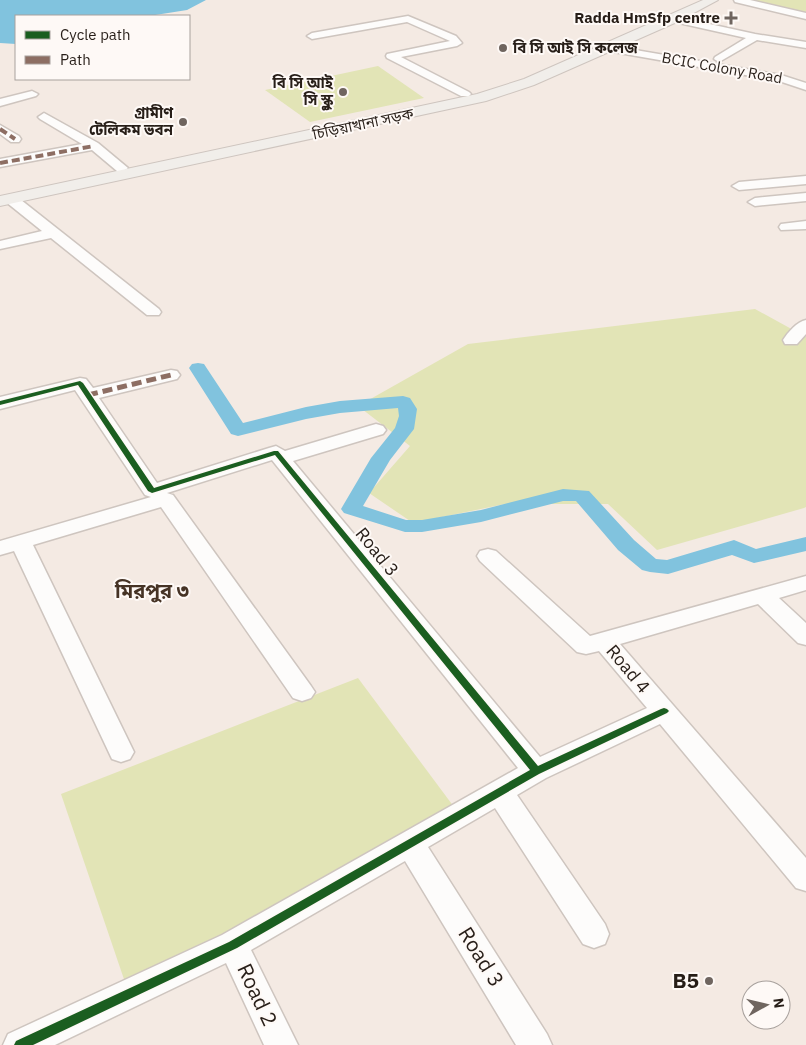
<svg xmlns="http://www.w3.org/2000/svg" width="806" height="1045" font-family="'IBM Plex Sans','Noto Sans Bengali',sans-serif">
  <rect width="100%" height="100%" fill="#f4eae3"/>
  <g fill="#e2e4b6">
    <polygon points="746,0 806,0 806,14"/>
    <polygon points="378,66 424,98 310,122 265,90"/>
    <polygon points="755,309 806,337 806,507 804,508 657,550 608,504 505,504 413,523 369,493 410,446 358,406 468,344"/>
    <polygon points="358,678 460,815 129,994 61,794"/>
  </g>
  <polygon fill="#81c3de" points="0,0 206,0 187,10 149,16 16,16 16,44 0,43"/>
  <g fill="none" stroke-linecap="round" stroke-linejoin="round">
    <polygon fill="#81c3de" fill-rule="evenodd" points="198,363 204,364 243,423 306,407 340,401 403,396 410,398 417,409 414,429 390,460 363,506 406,520 422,520 481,510 563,489 589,491 634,540 656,559 667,560 734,540 756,549 806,537 806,551 754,563 732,555 668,574 650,572 642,570 618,550 576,501 563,501 481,522 422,532 405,532 344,513 341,509 371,458 395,428 399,416 398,408 340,413 306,419 238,436 231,434 189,368 192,364"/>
    <defs>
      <g id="minor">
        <polygon points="734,0 750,0 806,13 806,19 735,2"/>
        <polygon points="408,16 456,36 462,43 457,46 401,57 469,92 471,94 469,96 461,96 387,58 386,56 387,54 450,41 407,22 312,39 307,36 312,33"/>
        <polygon points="673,16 755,34 806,42 806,48 757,40 719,62 714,59 715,57 746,38 670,21 670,17"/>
        <polygon points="606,45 781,75 806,83 806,90 779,81 602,50 601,48"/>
        <polygon points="32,91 38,94 36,96 0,106 0,99"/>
        <polygon points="44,113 98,143 128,168 122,172 117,171 92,150 0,167 0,159 82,144 40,119 38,117"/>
        <polygon points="0,125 19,136 21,139 19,142 11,142 0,134"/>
        <polygon points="806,176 806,184 739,190 732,186 739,182"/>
        <polygon points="806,193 806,201 755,206 748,202 755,198"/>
        <polygon points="11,195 16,196 159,309 161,312 159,315 147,315 51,238 0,249 0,241 42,231 6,202 4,199"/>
        <polygon points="806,221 806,229 781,230 779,227 781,224"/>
        <path d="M806 320V334L797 344H785L783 340C788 332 797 322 806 320Z"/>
        <polygon points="171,370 177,371 180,375 177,379 99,398 157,483 269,448 276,446 285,451 369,426 376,424 383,426 386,430 383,434 293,461 540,757 647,708 599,651 586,654 577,652 480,561 477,556 480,551 488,549 496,551 590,636 806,576 806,590 779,598 806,623 806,645 798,643 758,604 620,644 806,858 806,891 796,888 660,724 546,778 517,795 605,924 609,934 605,944 594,948 583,944 495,808 428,847 547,1034 552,1045 516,1045 405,861 251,950 298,1045 264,1045 226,963 55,1045 3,1045 8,1034 222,935 518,768 272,460 167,493 173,495 311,686 315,692 311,698 302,701 293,698 161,507 33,545 134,752 130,759 121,762 112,759 14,551 0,555 0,541 151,497 145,495 75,390 0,409 0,397 80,378 86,379 93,388"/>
      </g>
      <polygon id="secondary" points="703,0 718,0 677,22 534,85 486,101 0,206 0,196 477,94 524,79"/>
    </defs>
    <use href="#minor" stroke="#cec5bf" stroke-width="3"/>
    <use href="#secondary" stroke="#cec5bf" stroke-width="2"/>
    <use href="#minor" fill="#fdfcfb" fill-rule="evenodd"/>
    <use href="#secondary" fill="#f1eeea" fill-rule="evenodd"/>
    <g stroke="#8d6e63" stroke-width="4" stroke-dasharray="8 4" stroke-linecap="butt">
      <polyline points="0,129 15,139"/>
      <polyline points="0,163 94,146"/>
    </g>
    <polyline stroke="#8d6e63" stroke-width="5" stroke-dasharray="10 5" stroke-linecap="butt" points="88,395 171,375"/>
    <defs>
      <polygon id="cycleway" points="80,381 83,383 154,488 274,451 278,451 538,766 661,709 664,708 667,709 669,711 667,713 539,774 237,948 33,1045 14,1045 16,1041 229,942 530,770 275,455 152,493 148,491 78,385 0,405 0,401"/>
    </defs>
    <use href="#cycleway" stroke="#fef9f6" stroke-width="3"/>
    <use href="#cycleway" fill="#1b5e20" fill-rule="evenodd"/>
  </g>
  <g fill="#6f655f" stroke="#fef9f6" stroke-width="2">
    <path d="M728.5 10.5h5v5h5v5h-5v5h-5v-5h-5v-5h5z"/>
    <circle cx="503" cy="48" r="5"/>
    <circle cx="343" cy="92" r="5"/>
    <circle cx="183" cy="122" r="5"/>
    <circle cx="709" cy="981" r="5"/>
  </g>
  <g text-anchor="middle" stroke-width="4" stroke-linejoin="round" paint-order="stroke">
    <g font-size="15" font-weight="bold" fill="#271e18" stroke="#fef9f6" text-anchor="end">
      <text x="720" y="23">Radda HmSfp centre</text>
      <text x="513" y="53" text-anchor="start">বি সি আই সি কলেজ</text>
      <text x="333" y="88">বি সি আই<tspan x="333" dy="17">সি স্কুল</tspan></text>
      <text x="173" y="118">গ্রামীণ<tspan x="173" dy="17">টেলিকম ভবন</tspan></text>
    </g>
    <g font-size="15" fill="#271e18" stroke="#fef9f6">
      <text transform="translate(722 68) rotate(10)" y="5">BCIC Colony Road</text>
      <text transform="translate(363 124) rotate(-12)" y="5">চিড়িয়াখানা সড়ক</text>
    </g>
    <g font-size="18" fill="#271e18" stroke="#fef9f6">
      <text transform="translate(377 552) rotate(51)" y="6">Road 3</text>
      <text transform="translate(628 669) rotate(50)" y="6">Road 4</text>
    </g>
    <g font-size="20" font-weight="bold" fill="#463325" stroke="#fef9f6">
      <text x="152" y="598">মিরপুর ৩</text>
    </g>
    <g font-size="21" fill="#271e18" stroke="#fef9f6">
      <text transform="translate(481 957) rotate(58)" y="7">Road 3</text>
      <text transform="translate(257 995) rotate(65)" y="7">Road 2</text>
    </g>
    <g font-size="21" font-weight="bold" fill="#271e18" stroke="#fef9f6" text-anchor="end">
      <text x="699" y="988">B5</text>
    </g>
  </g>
  <rect x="15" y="15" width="175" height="65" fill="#fef9f6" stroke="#a8a19d"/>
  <rect x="25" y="31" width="25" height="8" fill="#1b5e20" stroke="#a8a19d"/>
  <text x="60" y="40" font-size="15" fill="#271e18">Cycle path</text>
  <rect x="25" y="56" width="25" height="8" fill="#8d6e63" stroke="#a8a19d"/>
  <text x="60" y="65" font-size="15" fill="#271e18">Path</text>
  <g transform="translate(766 1005) rotate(82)"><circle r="24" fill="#fef9f6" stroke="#a8a19d"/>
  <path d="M0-4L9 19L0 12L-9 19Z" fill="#6f655f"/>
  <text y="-8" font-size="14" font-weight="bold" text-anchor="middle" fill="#271e18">N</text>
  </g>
</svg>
